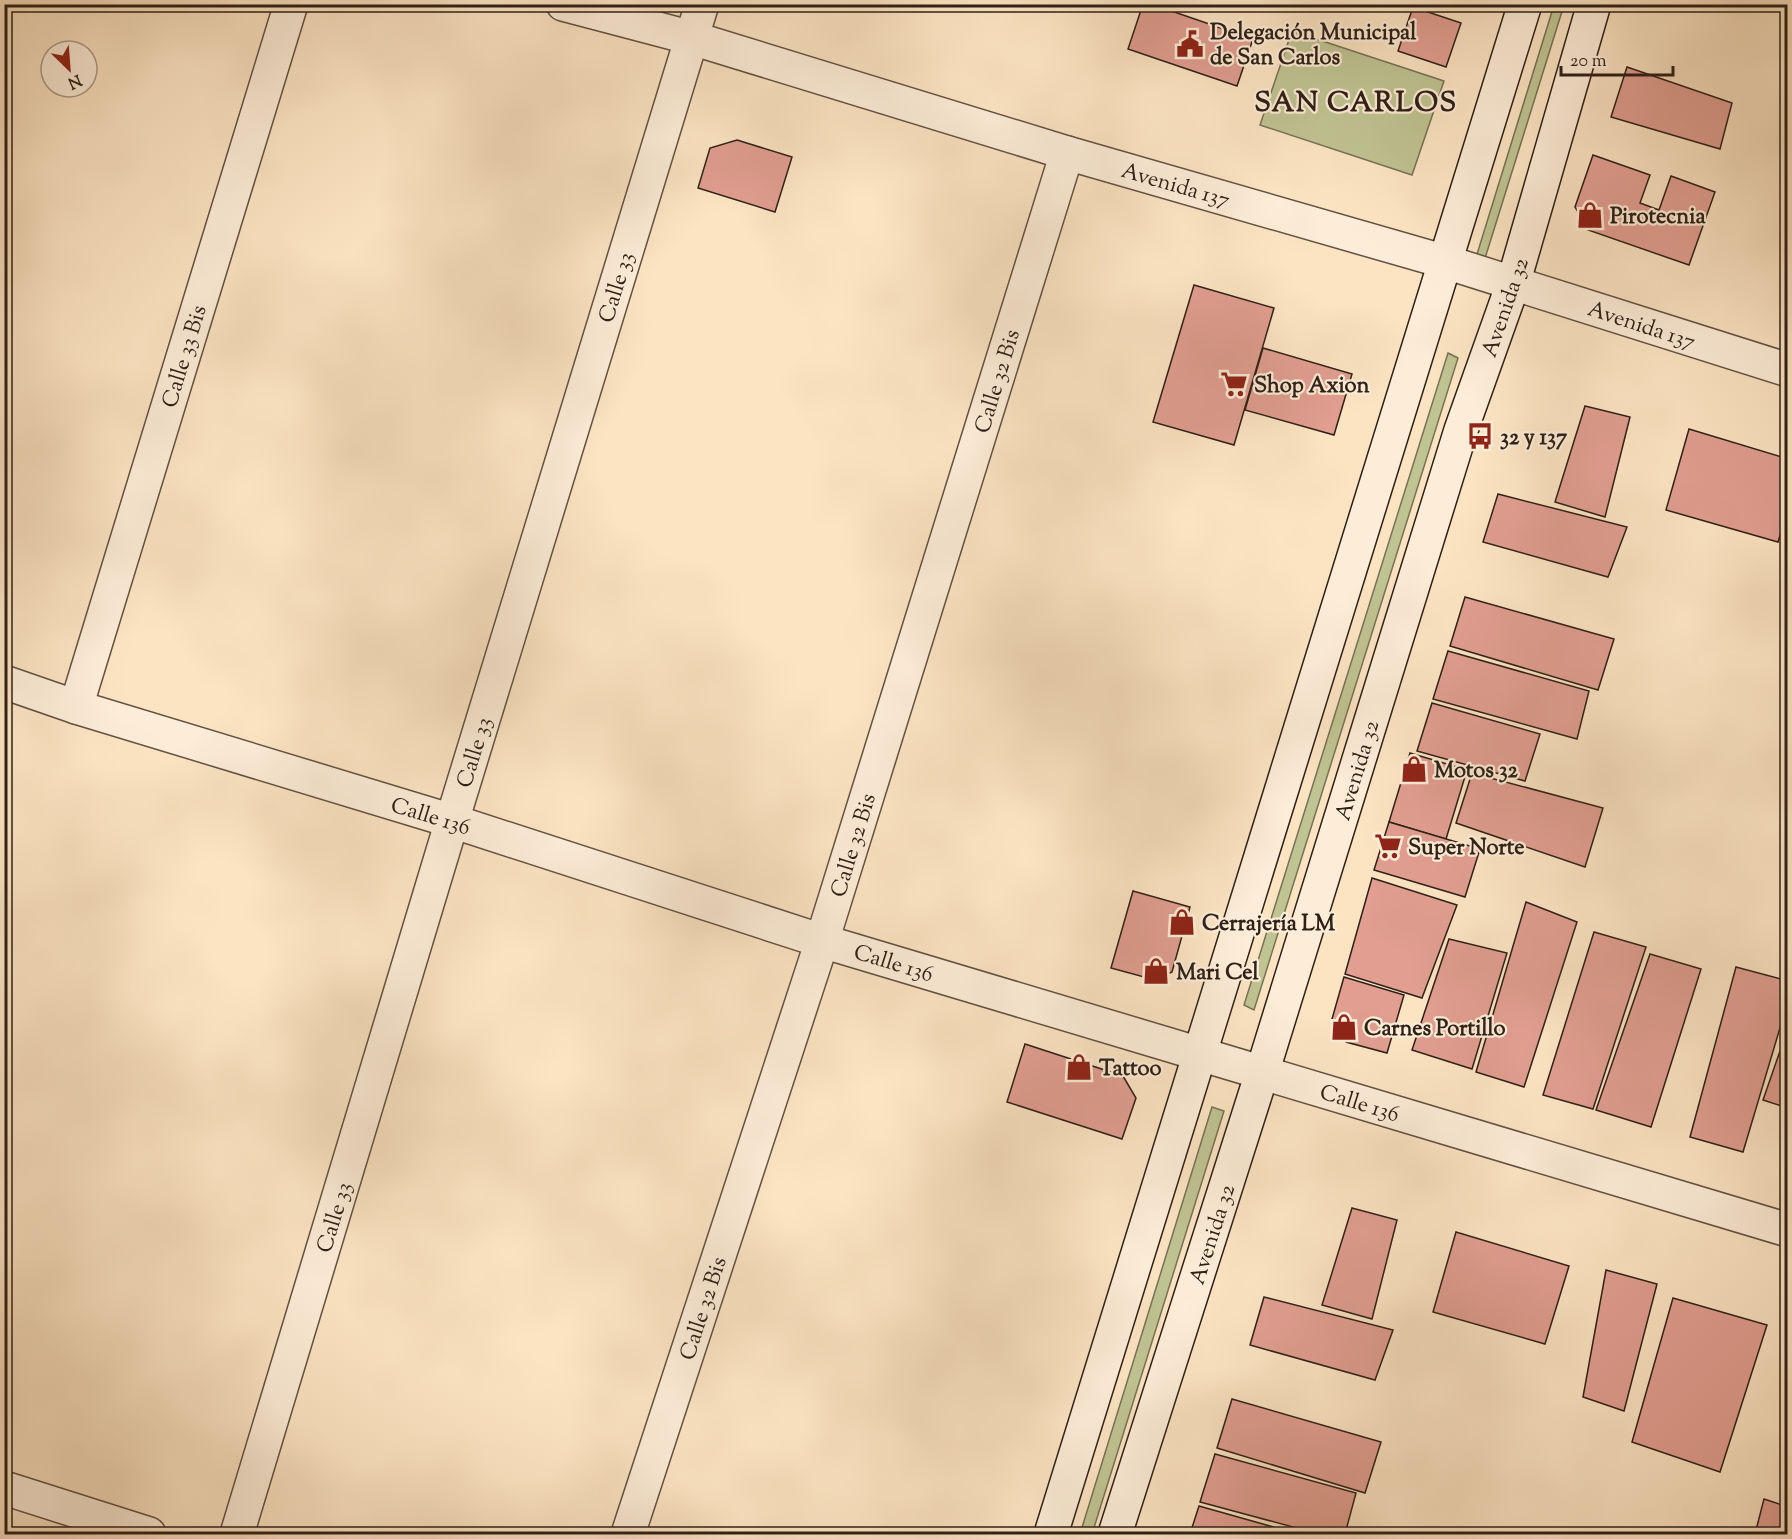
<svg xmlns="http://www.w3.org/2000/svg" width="1792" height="1539" font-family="'Sorts Mill Goudy',serif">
  <rect width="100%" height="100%" fill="#fce4c3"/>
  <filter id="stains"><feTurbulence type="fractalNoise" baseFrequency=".00333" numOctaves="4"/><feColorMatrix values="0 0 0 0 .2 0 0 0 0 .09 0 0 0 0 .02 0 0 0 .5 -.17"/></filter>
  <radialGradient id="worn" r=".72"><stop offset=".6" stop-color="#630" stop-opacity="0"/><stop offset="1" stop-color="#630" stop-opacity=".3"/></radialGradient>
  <g fill="#c0c493" stroke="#777255" stroke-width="1.5">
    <polygon points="1554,5 1564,5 1482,268 1474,264"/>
    <polygon points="1292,31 1444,81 1412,175 1260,125"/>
    <polygon points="1448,353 1458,358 1254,1010 1244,1005"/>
    <polygon points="1212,1107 1224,1111 1092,1534 1080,1534"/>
  </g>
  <g fill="#e19e91" stroke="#2e2017" stroke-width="1.5">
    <polygon points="1143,4 1151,4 1253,39 1237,86 1128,49"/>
    <polygon points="1413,7 1461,23 1446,67 1398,51"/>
    <polygon points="1627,67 1732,103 1720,149 1611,117"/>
    <polygon points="737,140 792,157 775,212 698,188 710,148"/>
    <polygon points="1593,155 1650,175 1640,203 1659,210 1671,176 1715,192 1689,265 1588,230 1575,207"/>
    <polygon points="1194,285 1274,308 1234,445 1153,422"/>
    <polygon points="1263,348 1352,374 1334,435 1245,410"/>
    <polygon points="1585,406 1630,417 1605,517 1555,502"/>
    <polygon points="1689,429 1788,459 1788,510 1778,542 1666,510"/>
    <polygon points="1498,494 1627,527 1608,577 1483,542"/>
    <polygon points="1465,597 1614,639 1598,690 1450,646"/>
    <polygon points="1448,651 1589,691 1577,739 1433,699"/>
    <polygon points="1432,703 1540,734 1525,781 1417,751"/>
    <polygon points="1410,753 1467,770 1446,839 1389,822"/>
    <polygon points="1472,773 1603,808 1585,867 1456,823"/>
    <polygon points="1389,822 1480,849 1465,897 1374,870"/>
    <polygon points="1372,878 1457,905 1422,998 1345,974"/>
    <polygon points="1133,891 1190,907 1172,972 1155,980 1111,968"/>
    <polygon points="1526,902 1577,922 1524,1087 1476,1072"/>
    <polygon points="1594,932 1646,947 1593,1109 1543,1095"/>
    <polygon points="1449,939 1507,953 1472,1069 1412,1050"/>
    <polygon points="1650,954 1701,969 1651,1127 1596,1110"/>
    <polygon points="1736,967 1788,981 1788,1001 1743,1152 1690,1137"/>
    <polygon points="1344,977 1404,995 1387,1053 1346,1042 1332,1019"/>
    <polygon points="1788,1028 1788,1108 1763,1100"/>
    <polygon points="1025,1044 1123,1076 1136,1098 1122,1139 1007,1102"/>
    <polygon points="1352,1208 1397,1220 1372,1319 1322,1305"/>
    <polygon points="1456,1232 1569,1266 1545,1344 1433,1312"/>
    <polygon points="1606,1270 1657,1284 1624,1411 1583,1397"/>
    <polygon points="1264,1297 1393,1330 1375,1380 1250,1345"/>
    <polygon points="1673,1298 1767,1325 1720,1472 1632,1442"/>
    <polygon points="1232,1399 1381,1442 1365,1493 1217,1448"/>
    <polygon points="1215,1454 1356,1493 1345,1534 1319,1534 1200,1502"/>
    <polygon points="1764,1499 1788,1507 1788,1534 1755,1534"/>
    <polygon points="1199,1506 1298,1534 1190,1534"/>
  </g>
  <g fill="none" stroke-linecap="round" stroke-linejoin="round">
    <defs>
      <g id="minor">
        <polyline points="4,682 76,707 452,821 822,941 1788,1230"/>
        <polyline points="76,707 291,4"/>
        <polyline points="4,1488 149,1534"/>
        <polyline points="237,1534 452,821 702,4"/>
        <polyline points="628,1534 822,941 1067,153"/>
      </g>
      <polyline id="tertiary" points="563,4 692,38 1067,153 1446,262 1788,370"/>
      <g id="secondary">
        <polyline points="1051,1534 1525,4"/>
        <polyline points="1115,1534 1262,1073 1461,430 1513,284 1594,4"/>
      </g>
    </defs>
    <use href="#minor" stroke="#625142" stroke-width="36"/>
    <use href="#tertiary" stroke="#625142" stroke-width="36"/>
    <use href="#secondary" stroke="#2e2017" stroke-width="36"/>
    <use href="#minor" stroke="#fdedd8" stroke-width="33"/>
    <use href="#tertiary" stroke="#fdedd8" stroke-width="33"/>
    <use href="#secondary" stroke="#fdedd8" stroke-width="33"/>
  </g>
  <defs>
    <symbol id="civic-bare" viewBox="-9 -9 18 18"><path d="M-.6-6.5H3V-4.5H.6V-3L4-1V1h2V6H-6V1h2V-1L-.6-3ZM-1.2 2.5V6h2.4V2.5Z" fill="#8f2418" stroke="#fdedd8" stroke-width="2.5" paint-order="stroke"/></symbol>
    <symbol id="shop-bare" viewBox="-9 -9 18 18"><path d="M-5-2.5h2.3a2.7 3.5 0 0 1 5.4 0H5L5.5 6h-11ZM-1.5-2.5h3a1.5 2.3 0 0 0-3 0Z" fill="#8f2418" stroke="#fdedd8" stroke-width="2.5" paint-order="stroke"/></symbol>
    <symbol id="supermarket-bare" viewBox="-9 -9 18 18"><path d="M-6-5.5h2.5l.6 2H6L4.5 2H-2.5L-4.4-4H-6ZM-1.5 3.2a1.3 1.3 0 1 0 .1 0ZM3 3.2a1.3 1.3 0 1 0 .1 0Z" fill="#8f2418" stroke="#fdedd8" stroke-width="2.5" paint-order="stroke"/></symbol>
    <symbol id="bus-bare" viewBox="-9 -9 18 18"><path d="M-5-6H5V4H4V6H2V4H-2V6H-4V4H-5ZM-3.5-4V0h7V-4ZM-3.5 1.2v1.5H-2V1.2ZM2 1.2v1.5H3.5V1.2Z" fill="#8f2418" stroke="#fdedd8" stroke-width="2.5" paint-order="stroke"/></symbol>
  </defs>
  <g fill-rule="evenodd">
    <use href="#civic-bare" x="1171" y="25" width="38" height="38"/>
    <use href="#shop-bare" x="1571" y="196" width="38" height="38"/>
    <use href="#supermarket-bare" x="1215" y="365" width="38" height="38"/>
    <use href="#bus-bare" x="1461" y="417" width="38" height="38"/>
    <use href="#shop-bare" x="1395" y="750" width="38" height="38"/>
    <use href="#supermarket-bare" x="1369" y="827" width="38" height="38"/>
    <use href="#shop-bare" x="1163" y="903" width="38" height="38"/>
    <use href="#shop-bare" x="1137" y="952" width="38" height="38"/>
    <use href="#shop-bare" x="1325" y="1008" width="38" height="38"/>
    <use href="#shop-bare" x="1060" y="1048" width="38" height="38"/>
  </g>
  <g text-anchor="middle" stroke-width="4.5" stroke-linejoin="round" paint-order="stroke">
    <g font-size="22" font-weight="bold" fill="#2e2017" stroke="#fdedd8" text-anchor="start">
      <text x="1210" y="39">Delegación Municipal<tspan x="1210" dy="25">de San Carlos</tspan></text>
      <text x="1610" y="223">Pirotecnia</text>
      <text x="1254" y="392">Shop Axion</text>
      <text x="1500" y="444">32 y 137</text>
      <text x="1434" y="777">Motos 32</text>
      <text x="1408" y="854">Super Norte</text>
      <text x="1202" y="930">Cerrajería LM</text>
      <text x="1176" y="979">Mari Cel</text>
      <text x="1364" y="1035">Carnes Portillo</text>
      <text x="1099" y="1075">Tattoo</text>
    </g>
    <g font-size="22" fill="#2e2017" stroke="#fdedd8">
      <text transform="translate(1176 184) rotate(16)" y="8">Avenida 137</text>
      <text transform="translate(615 287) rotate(-73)" y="8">Calle 33</text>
      <text transform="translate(1504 307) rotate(-71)" y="8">Avenida 32</text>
      <text transform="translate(1642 324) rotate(18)" y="8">Avenida 137</text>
      <text transform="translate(183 356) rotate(-73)" y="8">Calle 33 Bis</text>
      <text transform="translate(996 381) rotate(-73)" y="8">Calle 32 Bis</text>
      <text transform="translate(473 752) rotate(-73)" y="8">Calle 33</text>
      <text transform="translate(1356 770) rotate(-73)" y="8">Avenida 32</text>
      <text transform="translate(431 815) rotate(17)" y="8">Calle 136</text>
      <text transform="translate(852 845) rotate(-73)" y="8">Calle 32 Bis</text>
      <text transform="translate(894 962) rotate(17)" y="8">Calle 136</text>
      <text transform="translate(1360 1102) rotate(17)" y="8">Calle 136</text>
      <text transform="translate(333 1217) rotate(-73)" y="8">Calle 33</text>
      <text transform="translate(1211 1234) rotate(-72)" y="8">Avenida 32</text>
      <text transform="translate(702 1308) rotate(-72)" y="8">Calle 32 Bis</text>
    </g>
    <g font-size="28" font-weight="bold" letter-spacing="1.5" fill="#2e2017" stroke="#fdedd8">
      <text x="1356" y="111">SAN CARLOS</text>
    </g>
  </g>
  <rect width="1792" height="1539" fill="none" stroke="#fce4c3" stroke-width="24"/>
  <rect x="6" y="6" width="1780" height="1527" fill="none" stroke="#2e2017" stroke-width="3"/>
  <rect x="12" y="12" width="1768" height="1515" fill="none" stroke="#2e2017" stroke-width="1.5"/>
  <g transform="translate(69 69) rotate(155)"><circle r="28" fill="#fdedd8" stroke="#aa9b8b" stroke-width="1.5"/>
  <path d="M0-4.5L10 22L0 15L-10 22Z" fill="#8f2418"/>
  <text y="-9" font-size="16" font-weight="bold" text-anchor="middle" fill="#2e2017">N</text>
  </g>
  <path d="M1561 66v9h112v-9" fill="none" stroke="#2e2017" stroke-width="3"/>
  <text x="1570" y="66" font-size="18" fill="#2e2017" stroke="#fdedd8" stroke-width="4.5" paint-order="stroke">20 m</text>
  <rect width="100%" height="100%" filter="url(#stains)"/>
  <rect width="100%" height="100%" fill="url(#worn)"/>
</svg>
